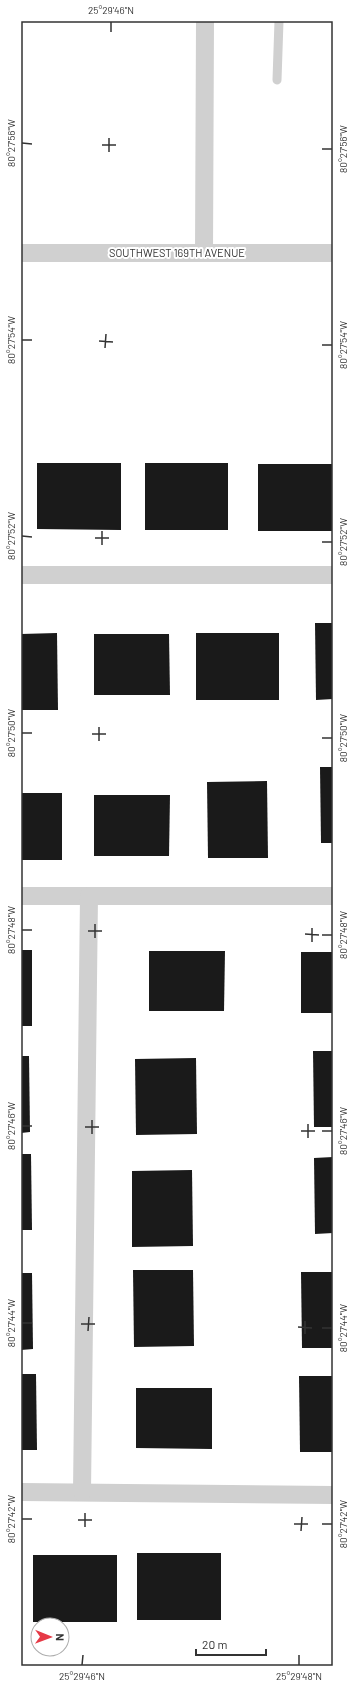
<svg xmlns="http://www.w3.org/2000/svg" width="354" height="1687" font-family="Barlow,sans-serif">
  <rect width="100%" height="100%" fill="#fff"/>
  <g fill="#1a1a1a">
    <polygon points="37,463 121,463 121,530 37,529"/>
    <rect x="145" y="463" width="83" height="67"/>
    <rect x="258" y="464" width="75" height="67"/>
    <polygon points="315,623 333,623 333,699 316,700"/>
    <polygon points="57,633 58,710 21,710 21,634"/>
    <rect x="196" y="633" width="83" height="67"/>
    <polygon points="94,634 169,634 170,695 94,695"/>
    <polygon points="320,767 333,767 333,843 321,843"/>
    <polygon points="267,781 268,858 208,858 207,782"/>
    <rect x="21" y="793" width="41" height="67"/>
    <polygon points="94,795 170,795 169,856 94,856"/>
    <rect x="21" y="950" width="11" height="76"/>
    <polygon points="149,951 225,951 224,1011 149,1011"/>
    <rect x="301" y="952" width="32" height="61"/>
    <polygon points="313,1051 333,1051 333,1127 314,1127"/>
    <polygon points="21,1056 29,1056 30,1132 21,1133"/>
    <polygon points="196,1058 197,1134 136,1135 135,1059"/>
    <polygon points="21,1154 31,1154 32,1230 21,1230"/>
    <polygon points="333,1157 333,1233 315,1234 314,1158"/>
    <polygon points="192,1170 193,1246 132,1247 132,1171"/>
    <polygon points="133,1270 193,1270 194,1346 134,1347"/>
    <polygon points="301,1272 333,1272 333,1348 302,1348"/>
    <polygon points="21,1273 32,1273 33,1349 21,1350"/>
    <polygon points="21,1374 36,1374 37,1450 21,1450"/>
    <polygon points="299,1376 333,1376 333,1452 300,1452"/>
    <polygon points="136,1388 212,1388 212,1449 136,1448"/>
    <rect x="137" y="1553" width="84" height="67"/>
    <rect x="33" y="1555" width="84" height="67"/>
  </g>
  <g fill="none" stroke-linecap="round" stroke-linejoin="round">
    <polyline stroke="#d0d0d0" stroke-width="9" points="277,80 279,21"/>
    <g stroke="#d0d0d0" stroke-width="18">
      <polyline points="21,253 333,253"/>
      <polyline points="204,253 205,21"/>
      <polyline points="21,575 333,575"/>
      <polyline points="21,896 89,896"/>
      <polyline points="21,1492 333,1495"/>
      <polyline points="82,1492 89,896 333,896"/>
    </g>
  </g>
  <path fill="none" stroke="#333" stroke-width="1.5" d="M111 32V22M22 143 32 144M102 145H116M322 149H332M109 152V138M22 340H32M99 341 113 342M322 345H332M105 348 106 334M22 536 32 537M95 538H109M322 542H332M102 545V531M22 733H32M92 734H106M322 738H332M99 741V727M22 930H32M88 931H102M305 934 319 935M322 935H332M95 938V924M312 942V928M22 1126H32M85 1127H99M301 1131H315M322 1131H332M92 1134V1120M308 1138V1124M22 1323H32M81 1324H95M298 1327 312 1328M322 1328H332M88 1331 89 1317M305 1334V1321M22 1519H32M78 1520H92M294 1524H308M322 1524H332M85 1527V1513M301 1531 302 1517M82 1665 83 1655M299 1665V1655"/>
  <g text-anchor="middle" stroke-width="4" stroke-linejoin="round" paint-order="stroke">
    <g font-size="11" fill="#333" stroke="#fff">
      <text x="177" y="257">SOUTHWEST 169TH AVENUE</text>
    </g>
  </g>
  <rect width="354" height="1687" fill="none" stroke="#ffffff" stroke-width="44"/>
  <g transform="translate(50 1637) rotate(91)"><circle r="19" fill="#ffffff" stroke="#adadad"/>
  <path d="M0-3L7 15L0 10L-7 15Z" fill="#e63946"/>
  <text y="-6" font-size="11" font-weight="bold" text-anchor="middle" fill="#333333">N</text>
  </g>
  <path d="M196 1649v6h70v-6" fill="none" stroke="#333333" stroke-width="2"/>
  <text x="202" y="1649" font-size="12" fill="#333333" stroke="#ffffff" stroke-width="3" paint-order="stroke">20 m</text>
  <rect x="22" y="22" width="310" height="1643" fill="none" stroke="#333" stroke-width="1.5"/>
  <g font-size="10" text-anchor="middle" fill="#333">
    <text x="111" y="14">25°29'46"N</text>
    <text transform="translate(11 143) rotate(-90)" y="4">80°27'56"W</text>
    <text transform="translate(343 149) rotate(-90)" y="4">80°27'56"W</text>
    <text transform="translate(11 340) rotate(-90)" y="4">80°27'54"W</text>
    <text transform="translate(343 345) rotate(-90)" y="4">80°27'54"W</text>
    <text transform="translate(11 536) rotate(-90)" y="4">80°27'52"W</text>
    <text transform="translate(343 542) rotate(-90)" y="4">80°27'52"W</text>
    <text transform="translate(11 733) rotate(-90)" y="4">80°27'50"W</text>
    <text transform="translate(343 738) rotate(-90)" y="4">80°27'50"W</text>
    <text transform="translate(11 930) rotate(-90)" y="4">80°27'48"W</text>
    <text transform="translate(343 935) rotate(-90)" y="4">80°27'48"W</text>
    <text transform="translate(11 1126) rotate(-90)" y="4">80°27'46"W</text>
    <text transform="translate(343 1131) rotate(-90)" y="4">80°27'46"W</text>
    <text transform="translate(11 1323) rotate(-90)" y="4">80°27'44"W</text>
    <text transform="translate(343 1328) rotate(-90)" y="4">80°27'44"W</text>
    <text transform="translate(11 1519) rotate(-90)" y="4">80°27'42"W</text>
    <text transform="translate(343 1524) rotate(-90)" y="4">80°27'42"W</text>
    <text x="82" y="1680">25°29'46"N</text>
    <text x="299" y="1680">25°29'48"N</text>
  </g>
</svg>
